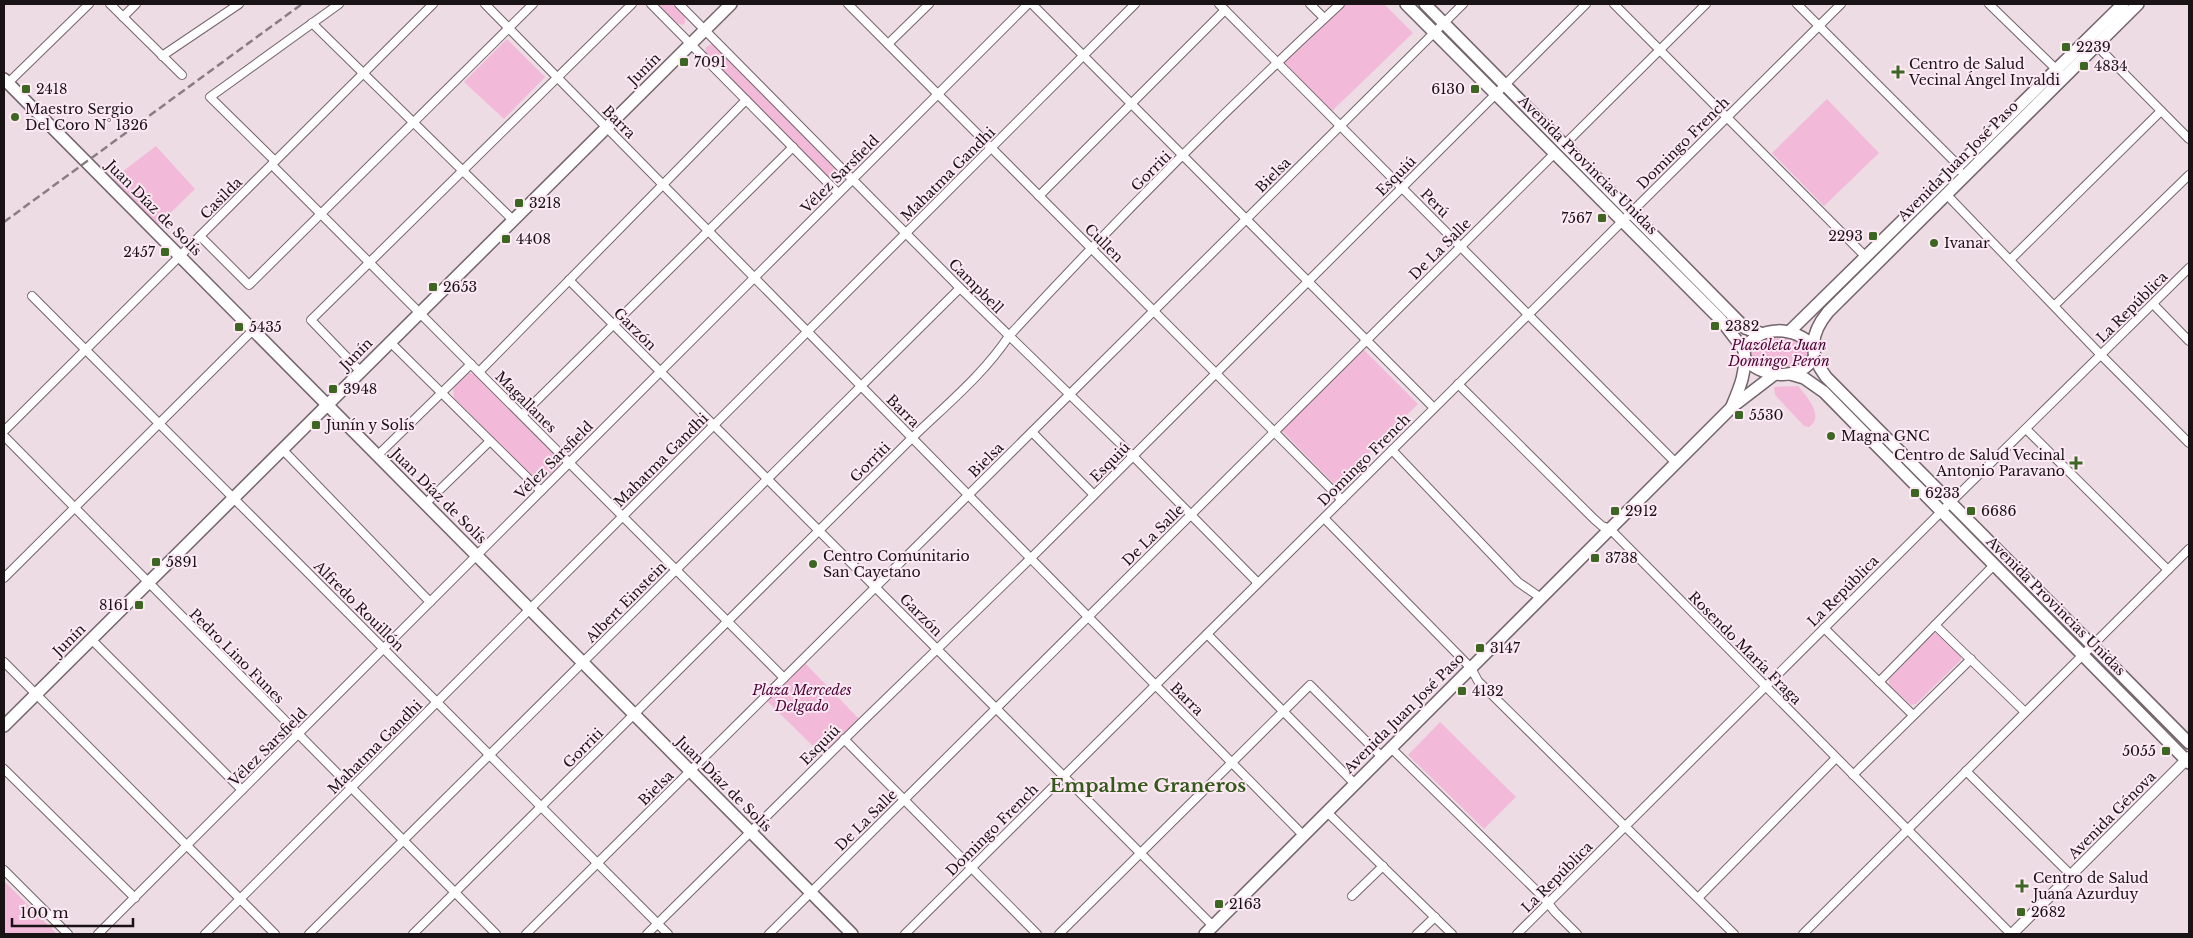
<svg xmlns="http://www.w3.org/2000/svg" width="2193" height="938" font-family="'Libre Baskerville',serif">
  <rect width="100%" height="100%" fill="#eedce5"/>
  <g fill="#f2bad8">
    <polygon points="655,4 672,4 685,17 685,23 682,25 672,21"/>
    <polygon points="1346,4 1384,4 1413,33 1332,111 1283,63"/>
    <polygon points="507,39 545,77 504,119 464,82"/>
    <polygon points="712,44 842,173 841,176 836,181 829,179 705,54 706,47"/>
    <polygon points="1827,99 1879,153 1824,206 1772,153"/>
    <polygon points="156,146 195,189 158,225 113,179"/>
    <path d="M1762 338C1777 338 1807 334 1809 354 1801 369 1780 372 1765 367 1760 365 1755 361 1750 358L1749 351Z"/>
    <polygon points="1363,349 1418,404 1336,486 1282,431"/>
    <polygon points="469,373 476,374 560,459 560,465 543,481 534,478 454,398 453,387"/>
    <path d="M1798 386C1807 397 1825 416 1809 427L1804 426 1775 395 1774 387Z"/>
    <polygon points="1934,633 1938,634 1961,656 1961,660 1916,704 1911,705 1889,685 1889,679"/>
    <polygon points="802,660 862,722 825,758 764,698"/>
    <polygon points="1440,722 1516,797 1484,829 1408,755"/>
    <polygon points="4,881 57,934 4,934"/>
  </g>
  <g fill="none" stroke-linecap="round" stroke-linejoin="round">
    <defs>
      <g id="minor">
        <polyline points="110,4 182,75"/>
        <polyline points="485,4 1303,835"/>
        <polyline points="651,4 838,193"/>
        <polyline points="679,4 960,288 1133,456 1258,583"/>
        <polyline points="848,4 1342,500"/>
        <polyline points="1032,4 1434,408"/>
        <polyline points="1219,4 1676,463"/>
        <polyline points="1310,4 1324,18"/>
        <polyline points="1614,4 1866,257"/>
        <polyline points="1797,4 1959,166 1959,170"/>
        <polyline points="1989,4 2059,72"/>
        <polyline points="123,17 136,4"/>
        <polyline points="312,23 513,220"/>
        <polyline points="2094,43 2189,139"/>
        <polyline points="888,44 929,4"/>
        <polyline points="162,56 239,4"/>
        <polyline points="8,83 89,4"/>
        <polyline points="1565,144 1706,4"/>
        <polyline points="275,161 210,97 339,4"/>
        <polyline points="272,165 784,678"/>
        <polyline points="1946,194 2101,355 2189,443"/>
        <polyline points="1039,196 1225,10"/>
        <polyline points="200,236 249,285 533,4"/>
        <polyline points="2010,260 2161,111"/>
        <polyline points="569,280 1213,926"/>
        <polyline points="32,296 668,934"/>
        <polyline points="2153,304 2189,341"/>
        <polyline points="2055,305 2189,175"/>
        <polyline points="390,342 541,491"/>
        <polyline points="360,371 311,320 632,4"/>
        <polyline points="479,372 746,100"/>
        <polyline points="1458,384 1594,519 1602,526 1610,529 2011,934"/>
        <polyline points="522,415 793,147"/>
        <polyline points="2026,429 2168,570"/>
        <polyline points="4,431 433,4"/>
        <polyline points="1032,432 1094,495"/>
        <polyline points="4,436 496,934"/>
        <polyline points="282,449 430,602"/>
        <polyline points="1392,450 1518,582 1541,598"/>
        <polyline points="377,456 471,364"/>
        <polyline points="425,504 490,441"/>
        <polyline points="1324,518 1471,668 1478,681 1734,934"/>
        <polyline points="4,578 253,330"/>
        <polyline points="1935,625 2025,712"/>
        <polyline points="1824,628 1913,715"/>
        <polyline points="1207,634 1355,784"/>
        <polyline points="91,639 242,790"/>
        <polyline points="4,662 275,934"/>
        <polyline points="1879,682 1994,565"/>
        <polyline points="844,739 1037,934"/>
        <polyline points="1391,748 1544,898 1555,912 1577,934"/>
        <polyline points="4,769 135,898"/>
        <polyline points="1966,771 2071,875"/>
        <polyline points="1853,775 1971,659"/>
        <polyline points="1327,812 1452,934"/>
        <polyline points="4,870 68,934"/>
        <polyline points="1352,896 1383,866"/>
        <polyline points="1698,898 1836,758"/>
        <polyline points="98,934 1028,4"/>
        <polyline points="205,934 1135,4"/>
        <polyline points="309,934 960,288"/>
        <path d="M413 934 912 438C946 405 983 375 1009 336 1115 221 1225 110 1340 4"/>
        <polyline points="526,934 1463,4"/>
        <polyline points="647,934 862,722 1031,558 1586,4"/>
        <polyline points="769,934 1555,153"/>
        <polyline points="905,934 1841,4"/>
        <polyline points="1059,934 1310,685 1382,757"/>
        <polyline points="1417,934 1435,917"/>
        <polyline points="1517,934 1951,502 2189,268"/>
        <polyline points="1803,934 2189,549"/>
      </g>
      <polyline id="tertiary" points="2012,934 2189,757"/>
      <g id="secondary">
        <polyline points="1406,4 1721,320 1744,350"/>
        <polyline points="1425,4 1745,328 1760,333"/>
        <path d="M2138 4 1828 312C1810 334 1808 353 1826 377L2189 743"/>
        <polyline points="4,79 852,934"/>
        <polyline points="1789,332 2123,4"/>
        <path d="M1746 360C1765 379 1801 381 1815 356"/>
        <polyline points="1790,374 1804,378 1824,392 2189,763"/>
        <path d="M1732 406C1740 387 1747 371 1744 350 1759 324 1795 326 1814 347"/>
        <polyline points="4,726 731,4"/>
        <polyline points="1205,934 1732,407 1775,374"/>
      </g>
    </defs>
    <use href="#minor" stroke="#74646c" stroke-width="10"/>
    <use href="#tertiary" stroke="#74646c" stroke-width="12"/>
    <use href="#secondary" stroke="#74646c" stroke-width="14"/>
    <use href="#minor" stroke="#fff" stroke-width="8"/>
    <use href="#tertiary" stroke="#fff" stroke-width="10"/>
    <use href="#secondary" stroke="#fff" stroke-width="11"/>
    <polyline stroke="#897d83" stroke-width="2.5" stroke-dasharray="8 4" stroke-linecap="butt" points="4,222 302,4"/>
  </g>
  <g fill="#3d6622" stroke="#fce9f3" stroke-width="2">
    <rect x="2061" y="42" width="10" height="10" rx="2.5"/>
    <rect x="679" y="57" width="10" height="10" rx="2.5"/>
    <rect x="2079" y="61" width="10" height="10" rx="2.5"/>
    <path d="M1895.5 64.5h5v5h5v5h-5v5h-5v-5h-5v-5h5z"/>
    <rect x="21" y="84" width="10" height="10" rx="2.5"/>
    <rect x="1470" y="84" width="10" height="10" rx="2.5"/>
    <circle cx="15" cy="117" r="5"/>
    <rect x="514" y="198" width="10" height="10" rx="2.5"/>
    <rect x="1597" y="213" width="10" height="10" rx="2.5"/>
    <rect x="1868" y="231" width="10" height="10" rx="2.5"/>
    <rect x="501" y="234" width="10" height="10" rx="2.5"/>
    <circle cx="1934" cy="243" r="5"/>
    <rect x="160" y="247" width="10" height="10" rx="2.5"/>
    <rect x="428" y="282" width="10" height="10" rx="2.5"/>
    <rect x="1710" y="321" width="10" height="10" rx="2.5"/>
    <rect x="234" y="322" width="10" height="10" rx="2.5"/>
    <rect x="328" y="384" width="10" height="10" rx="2.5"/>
    <rect x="1734" y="410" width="10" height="10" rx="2.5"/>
    <rect x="311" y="420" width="10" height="10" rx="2.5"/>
    <circle cx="1831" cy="436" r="5"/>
    <path d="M2073.5 455.5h5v5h5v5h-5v5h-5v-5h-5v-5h5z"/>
    <rect x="1910" y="488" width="10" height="10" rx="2.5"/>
    <rect x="1610" y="506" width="10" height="10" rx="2.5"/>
    <rect x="1966" y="506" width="10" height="10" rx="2.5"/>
    <rect x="1590" y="553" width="10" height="10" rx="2.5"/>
    <rect x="151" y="557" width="10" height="10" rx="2.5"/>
    <circle cx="813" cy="564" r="5"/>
    <rect x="134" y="600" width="10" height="10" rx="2.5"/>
    <rect x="1475" y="643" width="10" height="10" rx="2.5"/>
    <rect x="1457" y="686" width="10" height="10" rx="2.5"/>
    <rect x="2161" y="746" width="10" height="10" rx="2.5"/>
    <path d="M2019.5 878.5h5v5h5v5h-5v5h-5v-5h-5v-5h5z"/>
    <rect x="1214" y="899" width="10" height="10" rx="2.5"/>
    <rect x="2016" y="907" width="10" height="10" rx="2.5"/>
  </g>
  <g text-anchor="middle" stroke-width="4" stroke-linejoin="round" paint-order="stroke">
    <g font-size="14" fill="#191316" stroke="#fce9f3" text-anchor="start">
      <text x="2076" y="52">2239</text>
      <text x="694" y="67">7091</text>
      <text x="1909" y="69">Centro de Salud<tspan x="1909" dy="16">Vecinal Ángel Invaldi</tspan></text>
      <text x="2094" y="71">4834</text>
      <text x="36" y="94">2418</text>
      <text x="1465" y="94" text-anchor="end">6130</text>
      <text x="25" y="114">Maestro Sergio<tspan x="25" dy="16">Del Coro N° 1326</tspan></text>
      <text x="529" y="208">3218</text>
      <text x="1592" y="223" text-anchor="end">7567</text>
      <text x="1863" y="241" text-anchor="end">2293</text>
      <text x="516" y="244">4408</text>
      <text x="1944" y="248">Ivanar</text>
      <text x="155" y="257" text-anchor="end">2457</text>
      <text x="443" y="292">2653</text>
      <text x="1725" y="331">2382</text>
      <text x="249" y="332">5435</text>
      <text x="343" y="394">3948</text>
      <text x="1749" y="420">5530</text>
      <text x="326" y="430">Junín y Solís</text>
      <text x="1841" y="441">Magna GNC</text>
      <text x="2065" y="460" text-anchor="end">Centro de Salud Vecinal<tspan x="2065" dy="16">Antonio Paravano</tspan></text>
      <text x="1925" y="498">6233</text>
      <text x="1625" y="516">2912</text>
      <text x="1981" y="516">6686</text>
      <text x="823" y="561">Centro Comunitario<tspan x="823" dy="16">San Cayetano</tspan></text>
      <text x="1605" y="563">3738</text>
      <text x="166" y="567">5891</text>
      <text x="129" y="610" text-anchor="end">8161</text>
      <text x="1490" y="653">3147</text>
      <text x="1472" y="696">4132</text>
      <text x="2156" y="756" text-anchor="end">5055</text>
      <text x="2033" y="883">Centro de Salud<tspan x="2033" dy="16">Juana Azurduy</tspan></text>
      <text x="1229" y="909">2163</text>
      <text x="2031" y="917">2682</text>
    </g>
    <g font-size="14" fill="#191316" stroke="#fce9f3">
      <text transform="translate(644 69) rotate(-45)" y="5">Junín</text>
      <text transform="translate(619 122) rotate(45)" y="5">Barra</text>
      <text transform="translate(1683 143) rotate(-45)" y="5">Domingo French</text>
      <text transform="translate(1958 161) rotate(-45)" y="5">Avenida Juan José Paso</text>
      <text transform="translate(1588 165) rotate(45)" y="5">Avenida Provincias Unidas</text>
      <text transform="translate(1151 171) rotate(-45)" y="5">Gorriti</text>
      <text transform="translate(840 174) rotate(-45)" y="5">Vélez Sarsfield</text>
      <text transform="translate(948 174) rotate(-45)" y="5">Mahatma Gandhi</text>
      <text transform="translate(1273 175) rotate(-45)" y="5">Bielsa</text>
      <text transform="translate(1396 176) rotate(-45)" y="5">Esquiú</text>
      <text transform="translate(221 198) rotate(-45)" y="5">Casilda</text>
      <text transform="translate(1435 203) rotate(45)" y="5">Perú</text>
      <text transform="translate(154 208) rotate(45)" y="5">Juan Díaz de Solís</text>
      <text transform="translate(1104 243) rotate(45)" y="5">Cullen</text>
      <text transform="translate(1440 249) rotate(-45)" y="5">De La Salle</text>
      <text transform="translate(976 286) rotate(45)" y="5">Campbell</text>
      <text transform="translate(2132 307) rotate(-45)" y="5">La República</text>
      <text transform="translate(635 329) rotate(45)" y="5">Garzón</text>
      <text transform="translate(356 354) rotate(-45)" y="5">Junín</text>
      <text transform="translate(526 402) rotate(45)" y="5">Magallanes</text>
      <text transform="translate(903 411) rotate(45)" y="5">Barra</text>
      <text transform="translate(554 460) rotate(-45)" y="5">Vélez Sarsfield</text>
      <text transform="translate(661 460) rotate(-45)" y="5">Mahatma Gandhi</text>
      <text transform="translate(986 460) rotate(-45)" y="5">Bielsa</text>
      <text transform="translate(1364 460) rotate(-45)" y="5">Domingo French</text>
      <text transform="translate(870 462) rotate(-45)" y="5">Gorriti</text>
      <text transform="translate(1110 462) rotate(-45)" y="5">Esquiú</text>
      <text transform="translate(439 496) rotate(45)" y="5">Juan Díaz de Solís</text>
      <text transform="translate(1153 535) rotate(-45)" y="5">De La Salle</text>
      <text transform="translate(1843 591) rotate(-45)" y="5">La República</text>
      <text transform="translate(626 602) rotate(-45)" y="5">Albert Einstein</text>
      <text transform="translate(359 606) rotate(45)" y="5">Alfredo Rouillón</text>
      <text transform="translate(2056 606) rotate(45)" y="5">Avenida Provincias Unidas</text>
      <text transform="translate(921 615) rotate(45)" y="5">Garzón</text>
      <text transform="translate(69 640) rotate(-45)" y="5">Junín</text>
      <text transform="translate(1745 648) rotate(45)" y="5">Rosendo María Fraga</text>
      <text transform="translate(237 656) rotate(45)" y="5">Pedro Lino Funes</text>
      <text transform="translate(1187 699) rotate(45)" y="5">Barra</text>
      <text transform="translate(1404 713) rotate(-45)" y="5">Avenida Juan José Paso</text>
      <text transform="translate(820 745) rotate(-45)" y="5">Esquiú</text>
      <text transform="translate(268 747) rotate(-45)" y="5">Vélez Sarsfield</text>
      <text transform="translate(375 747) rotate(-45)" y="5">Mahatma Gandhi</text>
      <text transform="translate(583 748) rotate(-45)" y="5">Gorriti</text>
      <text transform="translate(724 784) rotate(45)" y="5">Juan Díaz de Solís</text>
      <text transform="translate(656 788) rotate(-45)" y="5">Bielsa</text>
      <text transform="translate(2112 815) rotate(-45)" y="5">Avenida Génova</text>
      <text transform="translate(866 820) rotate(-45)" y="5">De La Salle</text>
      <text transform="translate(992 830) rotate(-45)" y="5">Domingo French</text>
      <text transform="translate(1557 877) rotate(-45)" y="5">La República</text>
    </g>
    <g font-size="14" font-style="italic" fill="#4e0337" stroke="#fce9f3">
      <text x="1779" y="350">Plazoleta Juan<tspan x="1779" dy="16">Domingo Perón</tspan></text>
      <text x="802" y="695">Plaza Mercedes<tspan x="802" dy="16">Delgado</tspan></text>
    </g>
    <g font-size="19" font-weight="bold" fill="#34591b" stroke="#fce9f3">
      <text x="1148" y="792">Empalme Graneros</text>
    </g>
  </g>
  <rect width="2193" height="938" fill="none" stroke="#191316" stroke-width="10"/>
  <path d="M12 918v8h121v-8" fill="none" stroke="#191316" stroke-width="2.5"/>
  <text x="20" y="918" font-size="15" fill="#191316" stroke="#fce9f3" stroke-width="4" paint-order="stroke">100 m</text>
</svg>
